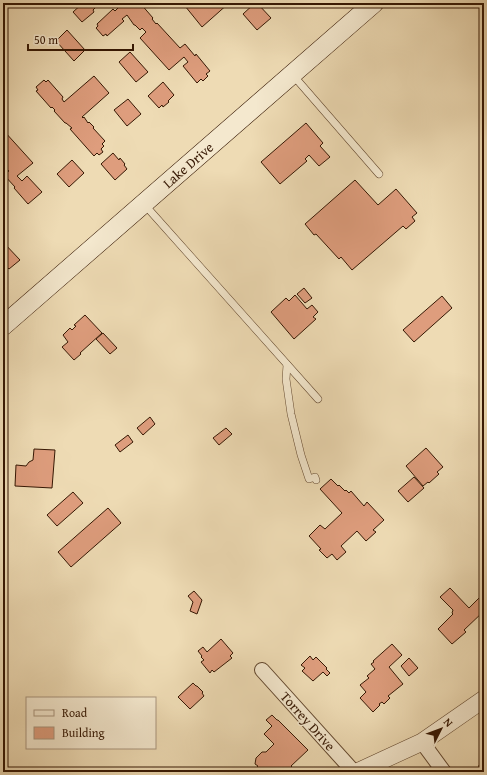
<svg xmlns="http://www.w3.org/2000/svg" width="487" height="775" font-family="'Gentium Book Plus',serif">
  <rect width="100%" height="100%" fill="#eedbb4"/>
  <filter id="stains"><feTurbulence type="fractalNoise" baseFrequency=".005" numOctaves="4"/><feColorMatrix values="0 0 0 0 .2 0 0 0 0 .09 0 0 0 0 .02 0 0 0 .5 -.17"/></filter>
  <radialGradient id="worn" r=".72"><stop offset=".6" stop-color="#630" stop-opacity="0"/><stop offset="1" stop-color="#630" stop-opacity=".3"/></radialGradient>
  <g fill="#de9d7d" stroke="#351703">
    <polygon points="83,3 91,3 95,8 93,10 94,12 82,22 73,12"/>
    <polygon points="121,3 140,3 153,18 152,19 156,24 157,23 180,48 185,44 195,56 196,54 210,71 206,74 208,76 203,81 201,79 197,83 183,66 188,62 184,57 169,70 140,38 146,32 142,28 140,30 135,25 134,25 127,15 122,19 124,21 107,36 106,34 103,36 96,28 98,26 97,24 113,9 115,11 119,7 118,6"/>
    <polygon points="181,3 229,3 202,27 185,6 184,6"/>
    <polygon points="255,3 257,3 271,18 257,30 243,14"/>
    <polygon points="67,30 85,50 74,61 56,41"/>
    <polygon points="130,52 148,72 136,82 119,62"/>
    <polygon points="94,76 109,93 82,117 83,118 84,117 88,123 89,122 94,127 93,128 105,141 102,144 104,146 101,149 103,152 99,155 97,153 94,156 70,129 72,128 66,123 65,123 54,111 55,110 52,107 51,108 36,91 38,90 36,87 44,80 46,82 48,80 63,97 62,99 64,102"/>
    <polygon points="163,82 174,95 168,101 169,102 163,107 162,105 159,108 148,96"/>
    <polygon points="128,99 141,114 127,126 114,110"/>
    <polygon points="306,123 323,143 320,146 330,157 319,166 309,155 305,159 307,161 280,184 261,162"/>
    <polygon points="3,131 4,131 33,163 17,176 22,181 27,176 42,192 28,204 14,188 15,187 4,175 9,171 3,165"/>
    <polygon points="113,153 119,160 120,158 125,164 124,165 127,169 115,180 101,164"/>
    <polygon points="72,160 84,173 69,187 57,174"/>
    <polygon points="355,180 378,205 396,189 417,213 412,217 415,221 406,229 403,226 352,270 341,257 339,259 316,234 314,235 305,224"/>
    <polygon points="3,242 20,260 9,269 6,266 5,267 6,268 3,271"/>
    <polygon points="304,288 312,298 305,303 297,294"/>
    <polygon points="295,295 307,309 312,305 318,312 313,317 316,319 294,339 271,312 286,298 289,301"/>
    <polygon points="442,296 452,308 414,342 403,330"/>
    <polygon points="85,315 102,333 80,353 81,354 74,360 62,347 68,342 63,335 70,328 72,330 76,326 74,325"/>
    <polygon points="103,333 117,348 110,354 96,339"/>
    <polygon points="150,417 155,424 143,435 137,428"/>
    <polygon points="226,428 232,434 219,445 213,438"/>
    <polygon points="128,435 133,442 120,452 115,445"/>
    <polygon points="426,448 443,467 437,472 439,474 429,483 428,482 423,486 406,466"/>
    <polygon points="34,449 55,450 52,488 15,486 16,465 26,466 29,462 33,460"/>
    <polygon points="414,477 424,488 408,502 398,491"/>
    <polygon points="331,479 338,486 339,485 345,491 346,490 349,493 351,491 364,506 367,502 384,520 373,530 376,532 366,541 357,531 341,546 346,552 337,560 332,554 327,558 319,550 321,549 309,536 320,525 325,529 342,513 320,489"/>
    <polygon points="73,492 83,503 57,526 47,515"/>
    <polygon points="108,508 121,523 71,567 58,552"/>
    <polygon points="450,588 469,608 479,598 484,604 484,611 464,630 466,632 452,644 438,629 453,614 452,613 453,610 440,597"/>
    <polygon points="194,591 202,600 197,614 190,611 193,602 188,596"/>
    <polygon points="221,639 233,653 230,656 232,658 214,672 212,670 210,673 201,662 204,660 201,657 202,656 198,651 203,647 207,652"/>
    <polygon points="392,644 402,655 389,667 403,684 388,696 390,698 384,704 382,702 379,704 380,705 373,712 360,698 366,692 360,685 369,678 367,676 375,669 371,664 374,662 373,661"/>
    <polygon points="310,656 313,660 316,657 327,668 326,669 330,673 327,676 323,672 313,681 302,671 305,668 301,665"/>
    <polygon points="409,658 418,668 409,676 401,666"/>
    <polygon points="193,683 196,686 197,686 203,692 202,693 204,696 190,709 178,697"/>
    <polygon points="272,715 277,720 278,720 308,750 291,766 292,767 288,771 289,772 252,772 258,766 255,764 256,758 262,752 266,752 274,744 264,734 272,726 266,720"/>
    <polygon points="484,762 484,772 479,772 477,769 479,767 479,765"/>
  </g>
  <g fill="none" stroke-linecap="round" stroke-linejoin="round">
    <defs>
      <g id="service">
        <polyline points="292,74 379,174"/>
        <polyline points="144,204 318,399"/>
        <polyline points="287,365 286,379 291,414 301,455 309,479 315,477 316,480"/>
      </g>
      <g id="minor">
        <polyline points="262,670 354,772"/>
        <polyline points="422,742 444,772"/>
      </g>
      <polyline id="tertiary" points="357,772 422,742 484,699"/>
      <polyline id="secondary" points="3,326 374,3"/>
    </defs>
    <use href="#service" stroke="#63482f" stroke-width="8"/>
    <use href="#minor" stroke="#63482f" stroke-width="16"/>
    <use href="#tertiary" stroke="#63482f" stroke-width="18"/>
    <use href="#secondary" stroke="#351703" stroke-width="20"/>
    <use href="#service" stroke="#f4e8ce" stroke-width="7"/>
    <use href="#minor" stroke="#f4e8ce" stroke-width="14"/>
    <use href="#tertiary" stroke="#f4e8ce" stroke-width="17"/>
    <use href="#secondary" stroke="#f4e8ce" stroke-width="19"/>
  </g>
  <g text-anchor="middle" stroke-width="3" stroke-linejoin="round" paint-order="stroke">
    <g font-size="14" fill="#351703" stroke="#f4e8ce">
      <text transform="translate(188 165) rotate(-41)" y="5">Lake Drive</text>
      <text transform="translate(308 721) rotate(48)" y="5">Torrey Drive</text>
    </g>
  </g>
  <rect width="487" height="775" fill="none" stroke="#eedbb4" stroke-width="16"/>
  <rect x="4" y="4" width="479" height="767" fill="none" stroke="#351703" stroke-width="2"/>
  <rect x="8" y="8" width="471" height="759" fill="none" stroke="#351703"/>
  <rect x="26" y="697" width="130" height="52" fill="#f4e8ce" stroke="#a8947d"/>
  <rect x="34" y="710" width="20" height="6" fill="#f4e8ce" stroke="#a8947d"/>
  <text x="62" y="717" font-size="12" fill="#351703">Road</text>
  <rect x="34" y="727" width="20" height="12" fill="#de9d7d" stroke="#a8947d"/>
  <text x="62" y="737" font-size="12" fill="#351703">Building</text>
  <g transform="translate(441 729) rotate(48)" stroke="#f4e8ce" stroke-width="3" paint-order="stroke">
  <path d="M0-3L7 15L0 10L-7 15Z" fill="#351703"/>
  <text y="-6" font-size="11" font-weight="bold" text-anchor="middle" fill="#351703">N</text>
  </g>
  <path d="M28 44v6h105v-6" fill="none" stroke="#351703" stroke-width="2"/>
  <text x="34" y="44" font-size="12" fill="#351703" stroke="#f4e8ce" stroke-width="3" paint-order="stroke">50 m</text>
  <rect width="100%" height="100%" filter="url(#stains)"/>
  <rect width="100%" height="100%" fill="url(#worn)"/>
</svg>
